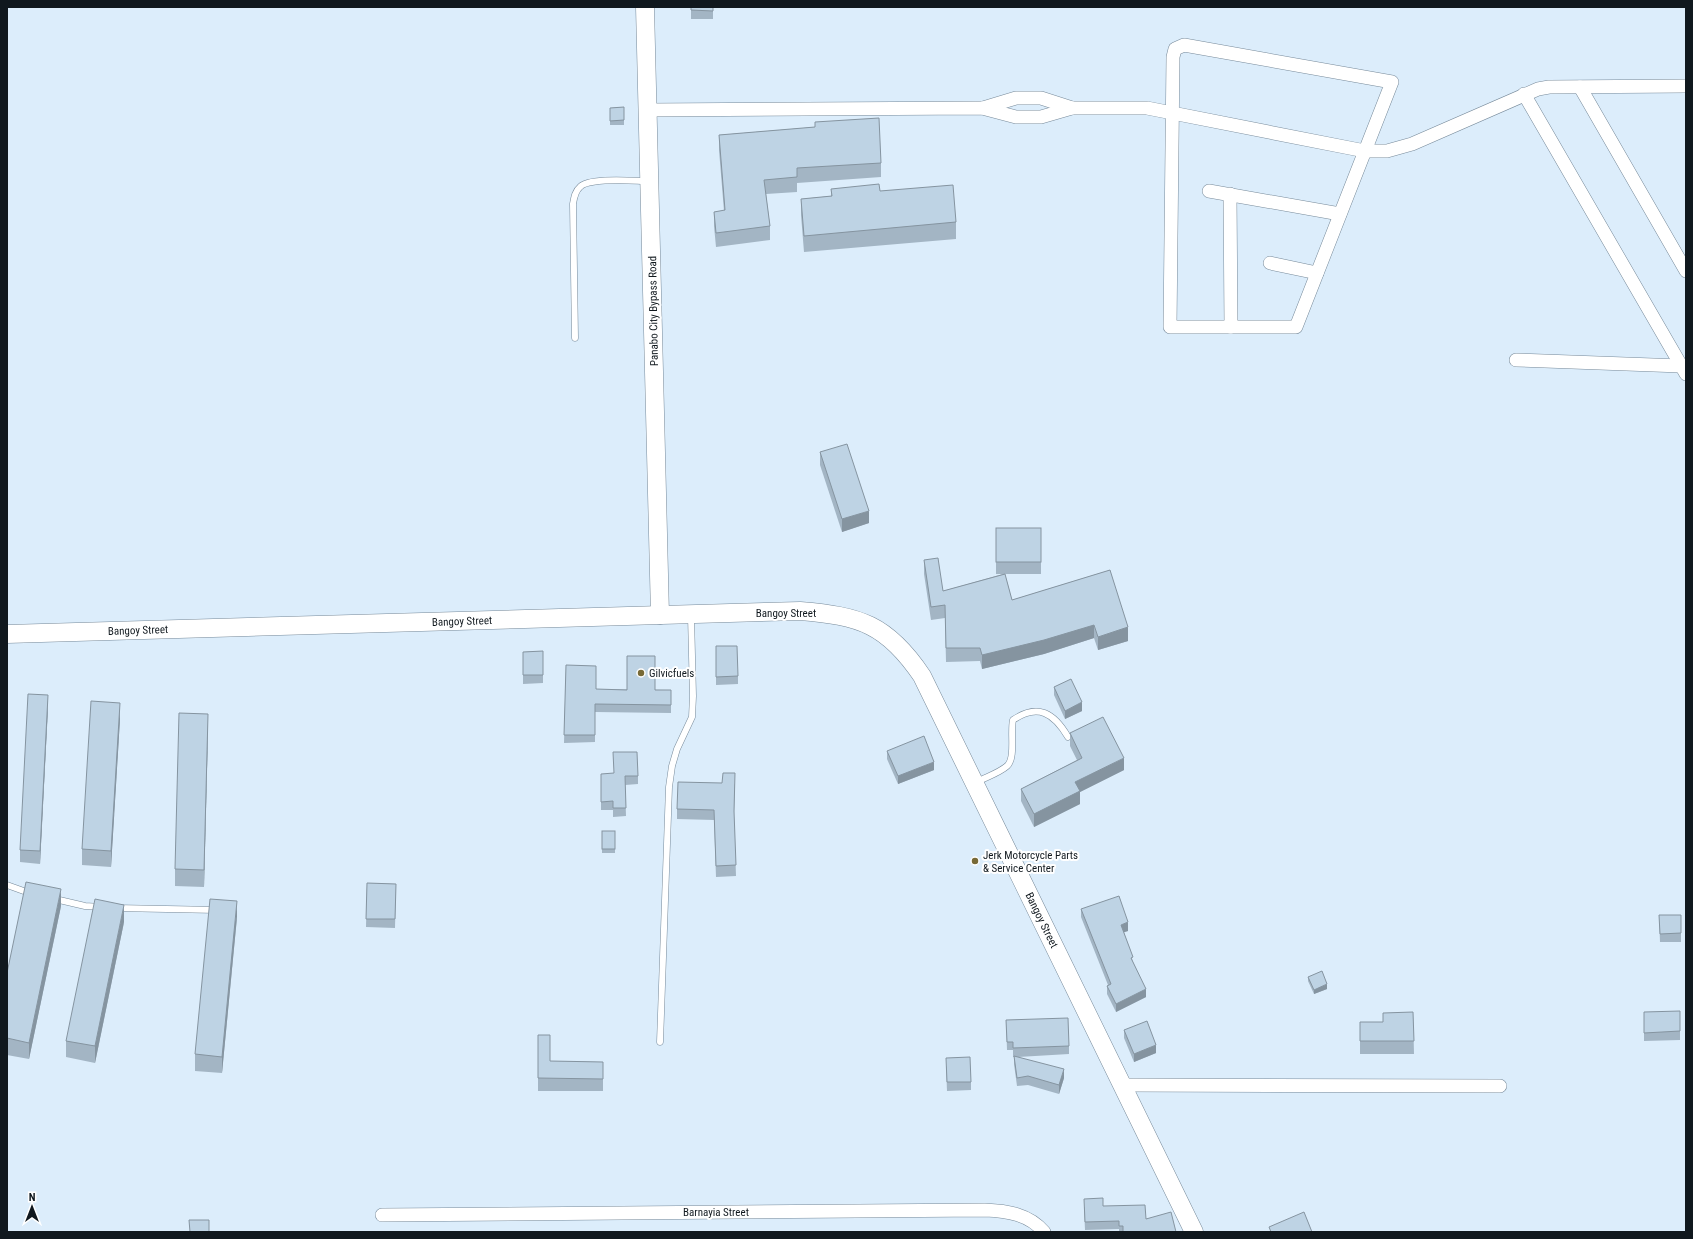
<svg xmlns="http://www.w3.org/2000/svg" width="1693" height="1239" font-family="'Roboto Condensed',sans-serif">
  <rect width="100%" height="100%" fill="#dcedfb"/>
  <g fill="none" stroke-linecap="round" stroke-linejoin="round">
    <defs>
      <g id="lane">
        <path d="M575 338 573 204C574 198 575 191 580 187 589 177 634 181 648 181"/>
        <path d="M977 782C986 777 999 773 1007 766 1016 758 1010 732 1013 720 1038 703 1054 713 1068 737"/>
        <polyline points="7,885 32,894"/>
        <polyline points="55,899 85,906 101,907"/>
        <polyline points="116,908 217,910"/>
        <polyline points="660,1042 669,787 672,766 677,749 692,717 693,696 691,616"/>
      </g>
      <g id="street">
        <polygon points="1184,45 1392,82 1296,327 1170,327 1173,57 1175,49"/>
        <polyline points="1580,87 1686,271"/>
        <polyline points="1524,94 1686,374"/>
        <polyline points="983,108 1016,98 1041,98 1072,108"/>
        <polyline points="648,110 982,108 1016,117 1041,117 1072,108 1147,108 1365,151 1387,151 1412,144 1538,89 1549,87 1686,86"/>
        <polyline points="1209,191 1340,214"/>
        <polyline points="1230,194 1231,327"/>
        <polyline points="1270,263 1317,273"/>
        <polyline points="1516,360 1681,366"/>
        <polyline points="1122,1085 1500,1086"/>
        <path d="M382 1215 985 1210C1007 1211 1029 1214 1044 1232"/>
      </g>
      <g id="secondary">
        <polyline points="645,7 660,615"/>
        <path d="M7 634 800 611C860 616 887 624 922 676L1194 1232"/>
      </g>
    </defs>
    <use href="#lane" stroke="#778a9a" stroke-width="7"/>
    <use href="#street" stroke="#778a9a" stroke-width="14"/>
    <use href="#secondary" stroke="#778a9a" stroke-width="19"/>
    <use href="#lane" stroke="#fff" stroke-width="6"/>
    <use href="#street" stroke="#fff" stroke-width="13"/>
    <use href="#secondary" stroke="#fff" stroke-width="18"/>
  </g>
  <g fill="#a3b5c4">
    <rect x="691" y="7" width="22" height="12"/>
    <polygon points="624,107 624,125 610,125 610,108"/>
    <polygon points="815,122 881,163 881,177 797,183 797,192 766,194 770,226 770,240 716,247 714,226 714,212 724,211 719,150 719,135 815,127"/>
    <polygon points="831,189 880,191 956,222 956,239 804,252 801,215 801,199 831,196"/>
    <polygon points="820,452 869,523 842,532 820,465"/>
    <polygon points="996,528 1041,528 1041,574 1005,574 1012,600 1110,570 1128,641 1098,650 1094,638 1044,654 982,669 980,661 946,662 945,618 931,620 924,574 924,560 943,591 1003,574 996,574"/>
    <polygon points="716,646 738,676 738,684 716,685"/>
    <polygon points="543,651 543,683 523,684 523,652"/>
    <polygon points="566,665 596,689 671,690 671,713 595,712 595,742 564,743"/>
    <polygon points="1054,687 1082,711 1065,719 1054,695"/>
    <polygon points="48,707 40,864 20,862 20,850"/>
    <polygon points="120,719 111,867 82,865 82,849"/>
    <polygon points="208,730 204,887 175,886 175,869"/>
    <polygon points="1070,733 1124,770 1080,792 1080,804 1034,827 1021,801 1021,789 1077,760 1070,746"/>
    <polygon points="887,751 934,770 898,784 887,759"/>
    <polygon points="601,774 638,776 638,784 625,785 626,816 613,817 613,810 601,810"/>
    <polygon points="735,784 734,816 736,876 716,877 714,820 677,819 677,809"/>
    <rect x="602" y="831" width="13" height="22"/>
    <polygon points="367,883 396,884 395,928 366,927"/>
    <polygon points="61,906 29,1059 7,1055 7,973"/>
    <polygon points="1081,909 1128,931 1124,932 1133,962 1146,997 1116,1012 1107,994 1107,986 1108,985 1081,917"/>
    <polygon points="1659,915 1681,915 1681,942 1660,942"/>
    <polygon points="237,917 222,1073 195,1071 195,1054"/>
    <polygon points="124,922 95,1063 66,1057 66,1041"/>
    <polygon points="1308,977 1327,989 1314,994 1308,981"/>
    <polygon points="1413,1012 1414,1054 1360,1054 1360,1022 1383,1022"/>
    <polygon points="1644,1012 1680,1031 1680,1040 1644,1041"/>
    <polygon points="1006,1020 1069,1046 1069,1054 1018,1057 1064,1078 1059,1094 1028,1085 1017,1086 1014,1064 1014,1057 1013,1057 1013,1050 1007,1050"/>
    <polygon points="1124,1030 1156,1053 1134,1062 1124,1038"/>
    <polygon points="538,1035 550,1061 603,1062 603,1091 538,1091"/>
    <polygon points="946,1066 971,1082 971,1090 947,1091"/>
    <polygon points="1103,1206 1146,1219 1176,1232 1119,1232 1119,1229 1085,1230 1084,1207"/>
  </g>
  <g fill="#8594a0">
    <polygon points="869,511 869,523 842,532 842,519"/>
    <polygon points="1094,625 1094,638 1044,654 982,669 982,655"/>
    <polygon points="1128,627 1128,641 1098,650 1098,637"/>
    <polygon points="48,695 48,707 40,864 40,851"/>
    <polygon points="1082,702 1082,711 1065,719 1065,711"/>
    <polygon points="120,703 120,719 111,867 111,851"/>
    <polygon points="208,714 208,730 204,887 204,870"/>
    <polygon points="1124,758 1124,770 1080,792 1080,804 1034,827 1034,814 1075,782"/>
    <polygon points="934,762 934,770 898,784 898,776"/>
    <polygon points="61,889 61,906 29,1059 29,1043"/>
    <polygon points="237,901 237,917 222,1073 222,1057"/>
    <polygon points="124,905 124,922 95,1063 95,1046"/>
    <polygon points="1128,922 1128,931 1121,933 1121,925"/>
    <polygon points="1327,984 1327,989 1314,994 1314,990"/>
    <polygon points="1146,989 1146,997 1116,1012 1116,1004"/>
    <polygon points="1156,1045 1156,1053 1134,1062 1134,1054"/>
    <polygon points="1064,1069 1064,1078 1059,1094 1059,1085"/>
  </g>
  <g fill="#bed3e4" stroke="#8594a0">
    <polygon points="691,7 713,7 713,11 691,10"/>
    <polygon points="624,107 624,120 610,121 610,108"/>
    <polygon points="879,118 881,163 797,168 797,177 764,180 770,226 716,233 714,212 725,210 719,135 815,127 815,122"/>
    <polygon points="879,184 880,191 953,185 956,222 804,236 801,199 832,196 831,189"/>
    <polygon points="847,444 869,511 842,519 820,452"/>
    <rect x="996" y="528" width="45" height="34"/>
    <polygon points="938,558 943,591 1005,574 1012,600 1110,570 1128,627 1098,637 1094,625 1044,640 982,655 980,648 946,648 945,605 931,607 924,560"/>
    <polygon points="716,646 737,646 738,676 716,677"/>
    <polygon points="543,651 543,675 523,675 523,652"/>
    <polygon points="627,656 655,656 655,690 671,690 671,705 595,704 595,735 564,735 566,665 596,666 596,689 627,690"/>
    <polygon points="1071,679 1082,702 1065,711 1054,687"/>
    <polygon points="28,694 48,695 40,851 20,850"/>
    <polygon points="91,701 120,703 111,851 82,849"/>
    <polygon points="179,713 208,714 204,870 175,869"/>
    <polygon points="1103,717 1124,758 1075,782 1080,791 1034,814 1021,789 1082,758 1070,733"/>
    <polygon points="924,736 934,762 898,776 887,751"/>
    <polygon points="613,752 637,752 638,776 625,776 626,808 613,808 613,801 601,802 601,774 614,773"/>
    <polygon points="723,773 735,773 734,811 736,865 716,866 714,810 677,809 678,782 722,783"/>
    <rect x="602" y="831" width="13" height="18"/>
    <polygon points="26,882 61,889 29,1043 7,1038 7,973"/>
    <polygon points="367,883 396,884 395,919 366,919"/>
    <polygon points="1119,896 1128,922 1121,925 1133,957 1131,958 1146,989 1116,1004 1107,986 1111,984 1081,909"/>
    <polygon points="95,899 124,905 95,1046 66,1041"/>
    <polygon points="210,899 237,901 222,1057 195,1054"/>
    <polygon points="1659,915 1681,915 1681,933 1660,934"/>
    <polygon points="1322,971 1327,984 1314,990 1308,977"/>
    <polygon points="1680,1011 1680,1031 1644,1033 1644,1012"/>
    <polygon points="1413,1012 1414,1041 1360,1041 1360,1022 1383,1022 1383,1013"/>
    <polygon points="1068,1018 1069,1046 1013,1048 1013,1042 1007,1042 1006,1020"/>
    <polygon points="1147,1021 1156,1045 1134,1054 1124,1030"/>
    <polygon points="538,1035 550,1035 550,1061 603,1062 603,1079 538,1078"/>
    <polygon points="1014,1056 1064,1069 1059,1085 1028,1076 1017,1078"/>
    <polygon points="970,1057 971,1082 947,1082 946,1058"/>
    <polygon points="1103,1198 1103,1206 1145,1205 1146,1219 1171,1212 1176,1232 1123,1232 1123,1226 1119,1226 1119,1221 1085,1222 1084,1199"/>
    <polygon points="1304,1212 1312,1232 1271,1232 1269,1227"/>
    <polygon points="189,1220 209,1220 209,1232 190,1232"/>
  </g>
  <g fill="#776936" stroke="#fff" stroke-width="1.5">
    <circle cx="641" cy="673" r="4"/>
    <circle cx="975" cy="861" r="4"/>
  </g>
  <g text-anchor="middle" stroke-width="4" stroke-linejoin="round" paint-order="stroke">
    <g font-size="11" fill="#10181e" stroke="#fff">
      <text transform="translate(653 311) rotate(-91)" y="4">Panabo City Bypass Road</text>
      <text x="786" y="617">Bangoy Street</text>
      <text transform="translate(462 621) rotate(-2)" y="4">Bangoy Street</text>
      <text transform="translate(138 630) rotate(-2)" y="4">Bangoy Street</text>
      <text transform="translate(1042 920) rotate(64)" y="4">Bangoy Street</text>
      <text x="716" y="1216">Barnayia Street</text>
    </g>
    <g font-size="11" fill="#10181e" stroke="#fff" text-anchor="start">
      <text x="649" y="677">Gilvicfuels</text>
      <text x="983" y="859">Jerk Motorcycle Parts<tspan x="983" dy="13">&amp; Service Center</tspan></text>
    </g>
  </g>
  <rect width="1693" height="1239" fill="none" stroke="#10181e" stroke-width="16"/>
  <g transform="translate(32 1207)" stroke="#ffffff" stroke-width="3" paint-order="stroke">
  <path d="M0-3L7 15L0 10L-7 15Z" fill="#10181e"/>
  <text y="-6" font-size="11" font-weight="bold" text-anchor="middle" fill="#10181e">N</text>
  </g>
</svg>
